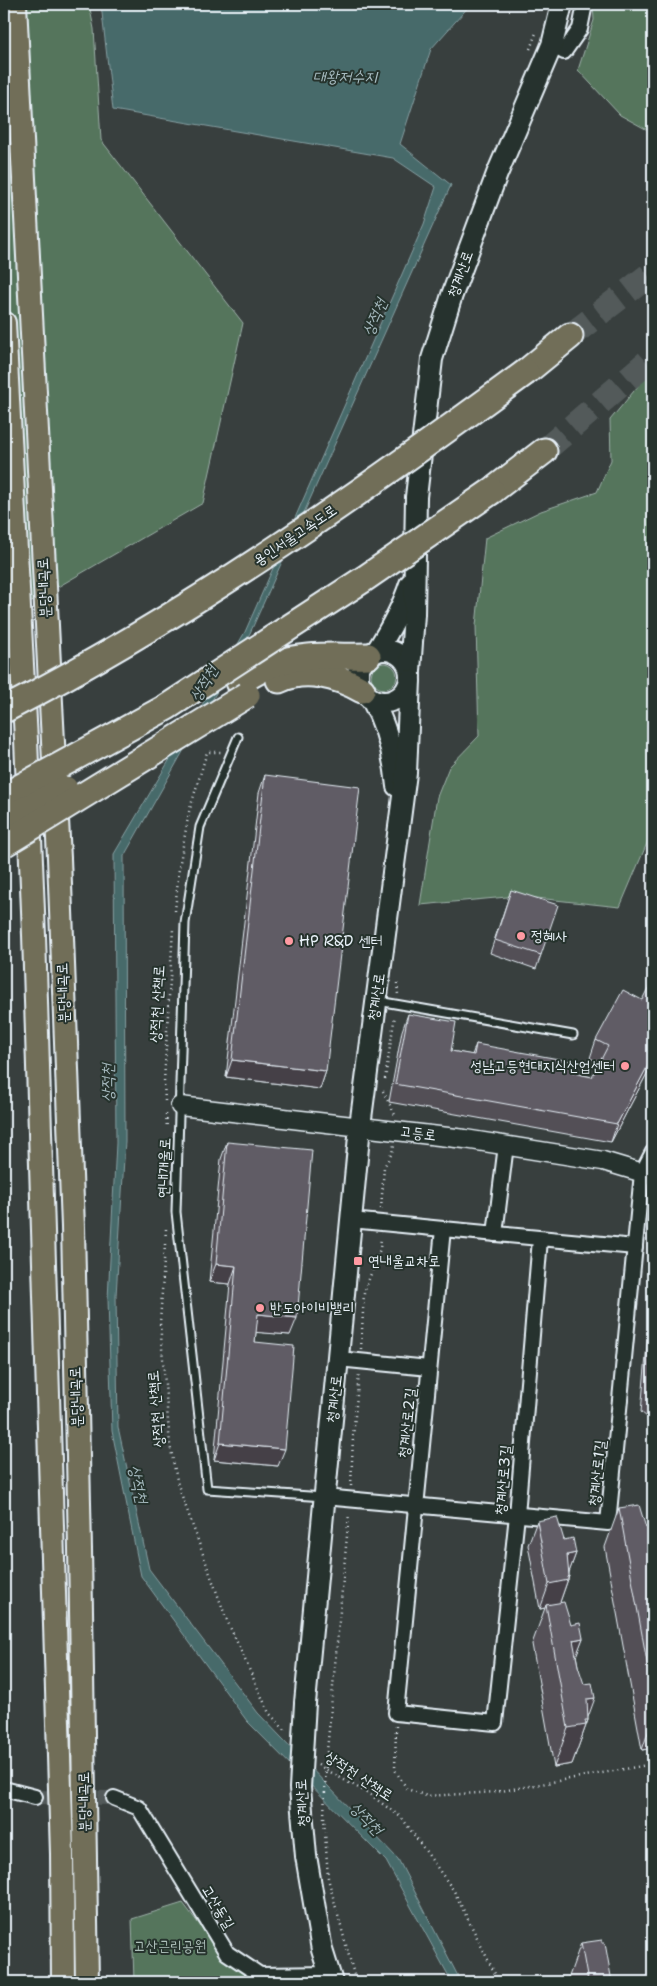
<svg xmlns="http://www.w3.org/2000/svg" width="657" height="1986" font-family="'Shantell Sans','Poor Story',sans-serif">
  <rect width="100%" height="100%" fill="#383f3e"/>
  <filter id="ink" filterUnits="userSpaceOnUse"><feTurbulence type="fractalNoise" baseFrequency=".02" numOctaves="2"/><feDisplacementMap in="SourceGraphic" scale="10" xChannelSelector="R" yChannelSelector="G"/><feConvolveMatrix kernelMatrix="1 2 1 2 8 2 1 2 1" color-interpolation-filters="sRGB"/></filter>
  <g filter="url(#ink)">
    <g fill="#55745c" stroke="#9eb2aa">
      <polygon points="4,4 89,4 94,29 101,140 243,323 203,503 4,618"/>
      <polygon points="593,4 653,4 653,133 620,115 578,70 594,20"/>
      <polygon points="653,368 653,829 620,907 518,896 420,905 437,797 449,767 479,736 476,626 485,538 541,511 597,492 611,460 610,420"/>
      <circle cx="384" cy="676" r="13"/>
      <polygon points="183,1903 227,1961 256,1981 262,1982 134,1982 132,1919"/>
    </g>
    <polygon fill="#466a6b" stroke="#87a0a3" points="101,4 471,4 431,49 400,144 451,185 250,633 124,856 125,1141 116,1296 118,1427 149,1569 258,1713 398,1859 461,1982 452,1982 386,1861 247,1721 141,1576 112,1431 108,1299 116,1143 114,854 245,632 424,224 436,187 393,158 113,110"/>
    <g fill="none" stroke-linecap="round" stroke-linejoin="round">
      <polyline stroke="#525a5a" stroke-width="14" stroke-dasharray="14 7" stroke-linecap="butt" points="35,1797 114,1798"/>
      <g stroke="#525a5a" stroke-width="25" stroke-dasharray="25 12" stroke-linecap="butt">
        <polyline points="570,336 653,272"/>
        <polyline points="544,451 653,357"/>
      </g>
      <defs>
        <g id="service">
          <polyline points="238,737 200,827 185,923 176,1212 207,1489 324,1497"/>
          <polyline points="378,1001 573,1035"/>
        </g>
        <g id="minor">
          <polyline points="552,45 564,52 580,29 585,4"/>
          <polyline points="351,1220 443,1229"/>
          <polyline points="495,1234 506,1145"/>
          <polyline points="540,1239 517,1515 495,1723 396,1713 443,1229 635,1247"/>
          <polyline points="338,1359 429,1368"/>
          <polyline points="324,1497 608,1523 642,1173 653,1152"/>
          <polyline points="4,1789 35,1797"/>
          <polyline points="114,1798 139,1808 227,1953 260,1975 330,1974"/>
        </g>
        <polyline id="tertiary" points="180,1106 465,1139 603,1161 653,1176"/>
        <g id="secondary">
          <circle cx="384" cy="676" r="26"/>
          <path d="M376 652C390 630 402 609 410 584"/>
          <polyline points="410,671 414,614 416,497 432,359 452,295 497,174 552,45 562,4"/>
          <path d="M372 700C387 727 394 755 397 786"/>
          <polyline points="305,1703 360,1126 406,773 410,680"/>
          <polyline points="306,1856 322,1950 332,1982"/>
        </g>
        <g id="trunk">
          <polyline points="15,4 59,858 73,1227 80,1549 87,1982"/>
          <polyline points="4,323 26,740 34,935 62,1854 63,1982"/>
        </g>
        <g id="motorway">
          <polyline points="526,372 570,336"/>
          <polyline points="492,491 544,451"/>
          <path d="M279 680C305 667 338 676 362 690"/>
          <path d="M239 682C250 676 262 668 274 664 304 653 336 657 368 656"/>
        </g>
      </defs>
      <use href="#service" stroke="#e8f1f8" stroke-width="11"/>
      <use href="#minor" stroke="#e8f1f8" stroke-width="18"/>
      <use href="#tertiary" stroke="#e8f1f8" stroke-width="21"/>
      <use href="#secondary" stroke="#e8f1f8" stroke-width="24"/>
      <use href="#trunk" stroke="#e8f1f8" stroke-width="26"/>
      <use href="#motorway" stroke="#e8f1f8" stroke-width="29"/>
      <g stroke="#e8f1f8" stroke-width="2.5" stroke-dasharray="1 4" stroke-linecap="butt">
        <polyline points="530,49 536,33"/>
        <polyline points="175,911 179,868 189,812 207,752 221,752"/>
        <polyline points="397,983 398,995"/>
        <polyline points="385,1079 395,1015"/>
        <polyline points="383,1091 395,1115"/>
        <polyline points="165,1101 164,1082 173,929"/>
        <polyline points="166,1114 167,1128"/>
        <polyline points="381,1209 384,1167 392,1153 394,1145"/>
        <polyline points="166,1229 160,1323 170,1445 178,1485 226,1618 269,1713 287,1732"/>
        <polyline points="361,1349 364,1293 380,1249 381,1237"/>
        <polyline points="351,1486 353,1437 359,1374"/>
        <polyline points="396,1726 395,1770 407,1789 427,1796 496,1792 653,1764"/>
        <polyline points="326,1762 349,1514"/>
        <polyline points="318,1765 369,1794 402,1818 454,1891 499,1982"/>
        <polyline points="329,1882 356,1982"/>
      </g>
      <use href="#service" stroke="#26332d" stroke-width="7"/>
      <use href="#minor" stroke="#26332d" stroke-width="14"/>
      <use href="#tertiary" stroke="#26332d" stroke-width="18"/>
      <use href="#secondary" stroke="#26332d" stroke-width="20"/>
      <use href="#trunk" stroke="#716e59" stroke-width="22"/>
      <use href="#motorway" stroke="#716e59" stroke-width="25"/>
      <defs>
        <polyline id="secondary-bridge" points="305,1703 300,1788 306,1856"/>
        <g id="motorway-bridge">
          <path d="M4 710C188 615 359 495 526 372"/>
          <polyline points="4,796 167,707 364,579 492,491"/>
          <polyline points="4,818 16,814 65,789"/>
          <polyline points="4,844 247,695"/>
        </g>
      </defs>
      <use href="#secondary-bridge" stroke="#e8f1f8" stroke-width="24" stroke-linecap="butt"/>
      <use href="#motorway-bridge" stroke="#e8f1f8" stroke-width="29" stroke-linecap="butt"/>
      <polyline stroke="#e8f1f8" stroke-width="2.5" stroke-dasharray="1 4" stroke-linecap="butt" points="326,1762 324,1817 328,1878"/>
      <use href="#secondary-bridge" stroke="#26332d" stroke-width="20"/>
      <use href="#motorway-bridge" stroke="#716e59" stroke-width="25"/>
    </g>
    <g fill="#534f57" stroke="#e8f1f8">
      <polygon points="265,775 326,1071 320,1089 226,1077 259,793"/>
      <polygon points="511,890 541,955 536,969 490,953"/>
      <polygon points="408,1014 451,1051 472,1055 476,1044 573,1073 592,1077 599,1062 590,1058 596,1040 653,1062 611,1142 389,1102 402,1031"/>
      <polygon points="227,1142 290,1335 256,1332 255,1342 278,1466 214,1460 230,1284 209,1282 221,1159"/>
      <polygon points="653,1278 653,1422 641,1412"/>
      <polygon points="619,1508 646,1528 653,1526 653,1554 651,1560 650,1569 653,1584 653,1748 642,1750 605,1547"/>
      <polygon points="537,1521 564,1540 576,1553 569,1572 569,1576 560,1602 571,1625 583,1638 576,1655 588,1720 572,1764 554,1767 532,1644 545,1608 540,1609 528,1545"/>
      <polygon points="581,1943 612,1982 567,1982"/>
    </g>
    <g fill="#444047" stroke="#e8f1f8">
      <polygon points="653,1056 653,1062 611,1142 617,1124"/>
      <polygon points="232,1060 326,1071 320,1089 226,1077"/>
      <polygon points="216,1264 236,1266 230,1284 209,1282"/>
      <polygon points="258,1314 297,1318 290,1335 251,1332"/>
      <polygon points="220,1443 285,1449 278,1466 214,1460"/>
      <polygon points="653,1542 653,1554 644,1580 649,1543"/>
      <polygon points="576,1553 567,1578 567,1555"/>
      <polygon points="569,1576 559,1605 546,1605 545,1608 540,1609 549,1584"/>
      <polygon points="583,1638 568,1677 573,1640"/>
      <polygon points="595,1698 587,1720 588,1720 572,1764 554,1767 568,1728 587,1699"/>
      <polygon points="653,1718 653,1748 642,1750"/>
    </g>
    <g fill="#615c65" stroke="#e8f1f8">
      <polygon points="265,775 360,787 326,1071 232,1060"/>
      <polygon points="511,890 558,905 541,955 495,940"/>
      <polygon points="653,978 653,1056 617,1124 395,1084 408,1014 456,1022 451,1051 474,1055 476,1044 575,1062 573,1073 592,1077 608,1046 596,1040 623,990 642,1000"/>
      <polygon points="227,1142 312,1150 297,1318 258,1314 255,1342 294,1346 285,1449 220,1443 236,1266 216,1264"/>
      <polygon points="639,1505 646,1528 653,1526 653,1542 649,1543 651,1564 650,1564 650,1568 653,1584 653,1695 619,1508"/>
      <polygon points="557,1517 564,1540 573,1538 576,1553 567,1555 569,1576 568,1577 568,1580 549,1584 537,1521"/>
      <polygon points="564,1602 571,1625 580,1623 583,1638 573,1640 578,1666 584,1684 592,1683 595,1698 587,1699 588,1720 585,1720 586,1725 568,1728 546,1605"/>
      <polygon points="602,1940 602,1943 605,1943 612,1982 588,1982 581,1943"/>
    </g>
  </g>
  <g fill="#ff9aa2" stroke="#26332d" stroke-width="2">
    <circle cx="521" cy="936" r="5"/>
    <circle cx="289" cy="941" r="5"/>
    <circle cx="625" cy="1066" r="5"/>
    <rect x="353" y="1256" width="10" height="10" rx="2.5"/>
    <circle cx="260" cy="1308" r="5"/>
  </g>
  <g text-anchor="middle" stroke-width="4" stroke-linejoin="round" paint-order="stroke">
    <g font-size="15" fill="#e8f1f8" stroke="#26332d">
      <text transform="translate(460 274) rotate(-70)" y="5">청계산로</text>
      <text transform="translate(295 535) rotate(-34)" y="5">용인서울고속도로</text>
      <text transform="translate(44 588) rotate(-93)" y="5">분당내곡로</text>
      <text transform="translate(63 993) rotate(-92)" y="5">분당내곡로</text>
      <text transform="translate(376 997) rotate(-82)" y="5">청계산로</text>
      <text transform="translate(157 1004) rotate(-87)" y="5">상적천 산책로</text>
      <text transform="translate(418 1133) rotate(7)" y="5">고등로</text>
      <text transform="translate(164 1168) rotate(-88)" y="5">연내개울로</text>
      <text transform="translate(76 1397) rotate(-92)" y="5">분당내곡로</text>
      <text transform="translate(334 1399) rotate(-84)" y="5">청계산로</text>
      <text transform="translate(156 1409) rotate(-95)" y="5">상적천 산책로</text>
      <text transform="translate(407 1423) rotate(-84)" y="5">청계산로2길</text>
      <text transform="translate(597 1473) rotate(-84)" y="5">청계산로1길</text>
      <text transform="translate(503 1480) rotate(-85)" y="5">청계산로3길</text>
      <text transform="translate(359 1776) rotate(33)" y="5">상적천 산책로</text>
      <text transform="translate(84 1802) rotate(-91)" y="5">분당내곡로</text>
      <text transform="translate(302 1803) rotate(-93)" y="5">청계산로</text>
      <text transform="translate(218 1907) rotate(59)" y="5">고산동길</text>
    </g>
    <g font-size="15" fill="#e8f1f8" stroke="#26332d" text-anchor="start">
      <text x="531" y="941">정혜사</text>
      <text x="299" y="946">HP R&amp;D 센터</text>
      <text x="615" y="1071" text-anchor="end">성남고등현대지식산업센터</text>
      <text x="368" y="1266">연내울교차로</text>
      <text x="270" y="1313">반도아이비밸리</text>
    </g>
    <g font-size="15" fill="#adbfba" stroke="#26332d">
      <text x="170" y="1951">고산근린공원</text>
    </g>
    <g font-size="16" font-style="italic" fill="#a7bbc0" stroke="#26332d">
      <text x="345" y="82">대왕저수지</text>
      <text transform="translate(374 317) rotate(-66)" y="6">상적천</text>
      <text transform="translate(203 683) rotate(-60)" y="6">상적천</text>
      <text transform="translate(107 1083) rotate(-90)" y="6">상적천</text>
      <text transform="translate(139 1484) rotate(78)" y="6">상적천</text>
      <text transform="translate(367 1818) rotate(46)" y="6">상적천</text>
    </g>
  </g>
  <rect width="657" height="1986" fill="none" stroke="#26332d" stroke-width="20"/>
  <rect x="10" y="10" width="637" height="1966" fill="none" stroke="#e8f1f8" stroke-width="2" filter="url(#ink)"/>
</svg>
